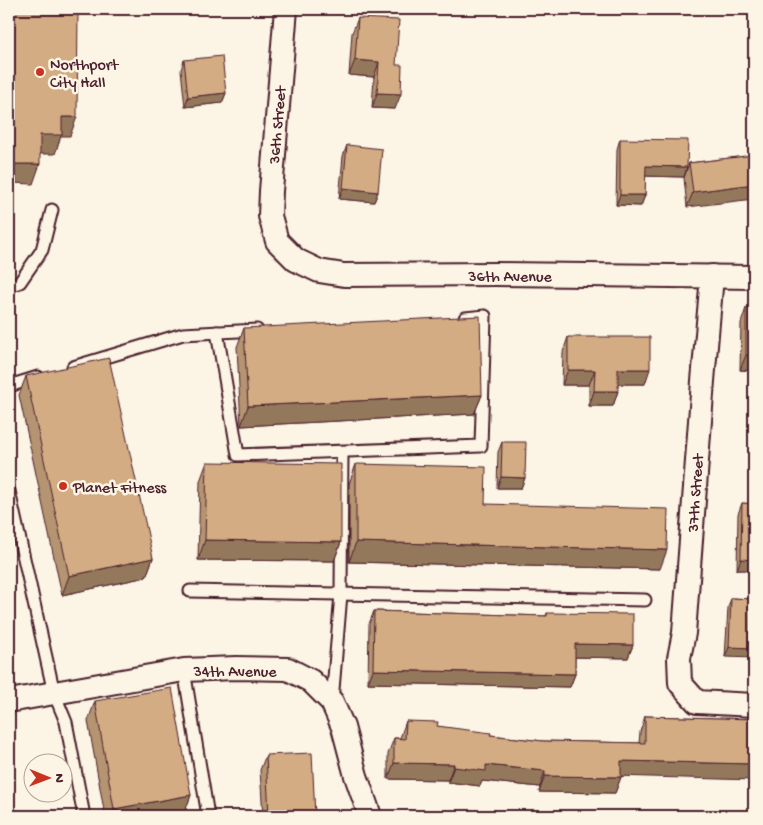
<svg xmlns="http://www.w3.org/2000/svg" width="763" height="825" font-family="'Gochi Hand',sans-serif">
  <rect width="100%" height="100%" fill="#fcf5e5"/>
  <filter id="ink" filterUnits="userSpaceOnUse"><feTurbulence type="fractalNoise" baseFrequency=".02" numOctaves="2"/><feDisplacementMap in="SourceGraphic" scale="10" xChannelSelector="R" yChannelSelector="G"/><feConvolveMatrix kernelMatrix="1 2 1 2 8 2 1 2 1" color-interpolation-filters="sRGB"/></filter>
  <g filter="url(#ink)">
    <g fill="none" stroke-linecap="round" stroke-linejoin="round">
      <defs>
        <g id="lane">
          <polyline points="9,286 20,282 42,250 52,210"/>
          <polyline points="217,332 238,455 481,446 485,316 465,318"/>
          <polyline points="73,367 183,334 257,330"/>
          <polyline points="9,386 38,377"/>
          <polyline points="9,491 54,693 66,722 84,816"/>
          <polyline points="190,591 645,600"/>
          <polyline points="184,670 208,816"/>
          <polyline points="332,702 341,594 342,452"/>
        </g>
        <g id="street">
          <polyline points="286,9 271,191 270,216 277,241 296,260 319,271 344,275 496,274 754,277"/>
          <polyline points="712,276 703,381 684,633 679,658 680,683 697,702 754,705"/>
          <polyline points="9,701 184,670 236,668 288,669 311,681 332,702 343,727 356,776 370,816"/>
        </g>
      </defs>
      <use href="#lane" stroke="#4a1f2b" stroke-width="15"/>
      <use href="#street" stroke="#4a1f2b" stroke-width="26"/>
      <use href="#lane" stroke="#fcf5e5" stroke-width="11"/>
      <use href="#street" stroke="#fcf5e5" stroke-width="22"/>
    </g>
    <g fill="#b59472" stroke="#4a1f2b">
      <polygon points="358,18 396,65 395,109 372,108 374,77 349,75 352,33"/>
      <polygon points="184,60 226,93 222,103 185,107 181,70"/>
      <polygon points="620,139 687,167 684,177 645,176 645,195 641,206 616,205 617,149"/>
      <polygon points="347,145 378,192 374,202 339,199 343,156"/>
      <polygon points="754,155 687,207 684,178 689,163"/>
      <polygon points="746,308 754,308 754,371 740,370 741,323"/>
      <polygon points="244,328 482,395 474,414 241,426 237,347"/>
      <polygon points="568,337 645,384 618,384 618,391 613,406 589,406 589,385 562,385 563,352"/>
      <polygon points="26,376 153,558 146,577 62,595 19,395"/>
      <polygon points="502,442 525,478 521,488 497,488 498,452"/>
      <polygon points="207,462 341,542 334,561 198,560 200,481"/>
      <polygon points="356,464 485,504 660,569 349,562 349,484"/>
      <polygon points="742,503 754,504 754,570 737,570 738,514"/>
      <polygon points="731,598 754,599 725,657 728,608"/>
      <polygon points="374,611 546,616 547,613 633,645 628,658 575,657 575,674 570,687 368,683 369,624"/>
      <polygon points="95,701 191,795 184,814 173,816 105,816 88,721"/>
      <polygon points="645,716 754,719 621,777 615,793 539,792 540,787 482,781 480,786 448,782 448,780 388,779 388,754 394,738 400,738 406,721 490,735 543,741 639,743 640,732"/>
      <polygon points="266,755 315,816 263,816 260,770"/>
    </g>
    <g fill="#94785c" stroke="#4a1f2b">
      <polygon points="355,60 379,62 374,77 349,75"/>
      <polygon points="226,93 222,103 185,107 188,97"/>
      <polygon points="377,93 401,94 395,109 372,108"/>
      <polygon points="62,117 77,117 70,136 61,136 55,154 33,154 40,135"/>
      <polygon points="12,164 40,164 33,184 11,183 9,189 9,172"/>
      <polygon points="646,166 687,167 684,177 642,176"/>
      <polygon points="754,184 754,199 687,207 693,192"/>
      <polygon points="343,188 378,192 374,202 339,199"/>
      <polygon points="620,195 645,195 641,206 616,205"/>
      <polygon points="746,355 754,356 754,371 740,370"/>
      <polygon points="618,369 650,369 645,384 613,384"/>
      <polygon points="568,370 595,370 589,385 562,385"/>
      <polygon points="594,391 618,391 613,406 589,406"/>
      <polygon points="482,395 474,414 241,426 248,406"/>
      <polygon points="501,477 525,478 521,488 497,488"/>
      <polygon points="205,540 341,542 334,561 198,560"/>
      <polygon points="356,542 667,550 660,569 349,562"/>
      <polygon points="153,558 146,577 62,595 69,576"/>
      <polygon points="741,559 754,560 754,570 737,570"/>
      <polygon points="575,644 633,645 628,658 571,657"/>
      <polygon points="729,647 754,648 754,658 725,657"/>
      <polygon points="373,670 575,674 570,687 368,683"/>
      <polygon points="621,761 754,764 754,780 615,776"/>
      <polygon points="394,763 454,764 448,780 388,779"/>
      <polygon points="486,765 545,771 540,787 482,781 480,786 448,782 454,767"/>
      <polygon points="545,776 621,777 615,793 539,792"/>
      <polygon points="191,795 184,814 173,816 111,816 114,809"/>
    </g>
    <g fill="#d3ac84" stroke="#4a1f2b">
      <polygon points="9,9 78,9 77,117 62,117 62,135 40,135 40,164 12,164 11,181 9,181"/>
      <polygon points="358,18 399,20 396,65 402,65 401,94 377,93 379,62 355,60"/>
      <polygon points="222,56 226,93 188,97 184,60"/>
      <polygon points="620,139 688,140 687,167 646,166 645,195 620,195"/>
      <polygon points="347,145 382,149 378,192 343,188"/>
      <polygon points="754,155 754,184 693,192 689,163"/>
      <polygon points="746,308 754,308 754,356 746,355"/>
      <polygon points="480,316 482,395 248,406 244,328"/>
      <polygon points="568,337 650,337 650,369 618,369 618,391 594,391 595,370 568,370"/>
      <polygon points="109,358 153,558 69,576 26,376"/>
      <polygon points="502,442 526,442 525,478 501,477"/>
      <polygon points="207,462 341,464 341,542 205,540"/>
      <polygon points="356,464 486,467 485,504 668,509 667,550 356,542"/>
      <polygon points="742,503 754,504 754,560 741,559"/>
      <polygon points="731,598 754,599 754,648 729,647"/>
      <polygon points="374,611 547,616 547,613 633,614 633,645 575,644 575,674 373,670"/>
      <polygon points="172,688 191,795 114,809 95,701"/>
      <polygon points="645,716 754,719 754,764 621,761 621,777 545,776 545,771 486,765 486,771 454,767 454,764 394,763 394,738 405,739 406,721 438,722 437,726 491,733 490,735 543,741 645,743"/>
      <polygon points="312,753 315,816 269,816 266,755"/>
    </g>
  </g>
  <g fill="#c8321e" stroke="#fcf5e5" stroke-width="2">
    <circle cx="40" cy="72" r="5"/>
    <circle cx="63" cy="486" r="5"/>
  </g>
  <g text-anchor="middle" stroke-width="5" stroke-linejoin="round" paint-order="stroke">
    <g font-size="16" fill="#4a1f2b" stroke="#fcf5e5" text-anchor="start">
      <text x="50" y="69">Northport<tspan x="50" dy="18">City Hall</tspan></text>
      <text x="73" y="492">Planet Fitness</text>
    </g>
    <g font-size="16" fill="#4a1f2b" stroke="#fcf5e5">
      <text transform="translate(276 125) rotate(-85)" y="6">36th Street</text>
      <text x="510" y="281">36th Avenue</text>
      <text transform="translate(694 493) rotate(-86)" y="6">37th Street</text>
      <text x="235" y="676">34th Avenue</text>
    </g>
  </g>
  <rect width="763" height="825" fill="none" stroke="#fcf5e5" stroke-width="30"/>
  <rect x="15" y="15" width="733" height="795" fill="none" stroke="#4a1f2b" stroke-width="2" filter="url(#ink)"/>
  <g transform="translate(48 778) rotate(91)"><circle r="24" fill="#fcf5e5" stroke="#b59f9b"/>
  <path d="M0-4L9 19L0 12L-9 19Z" fill="#c8321e"/>
  <text y="-8" font-size="14" font-weight="bold" text-anchor="middle" fill="#4a1f2b">N</text>
  </g>
</svg>
